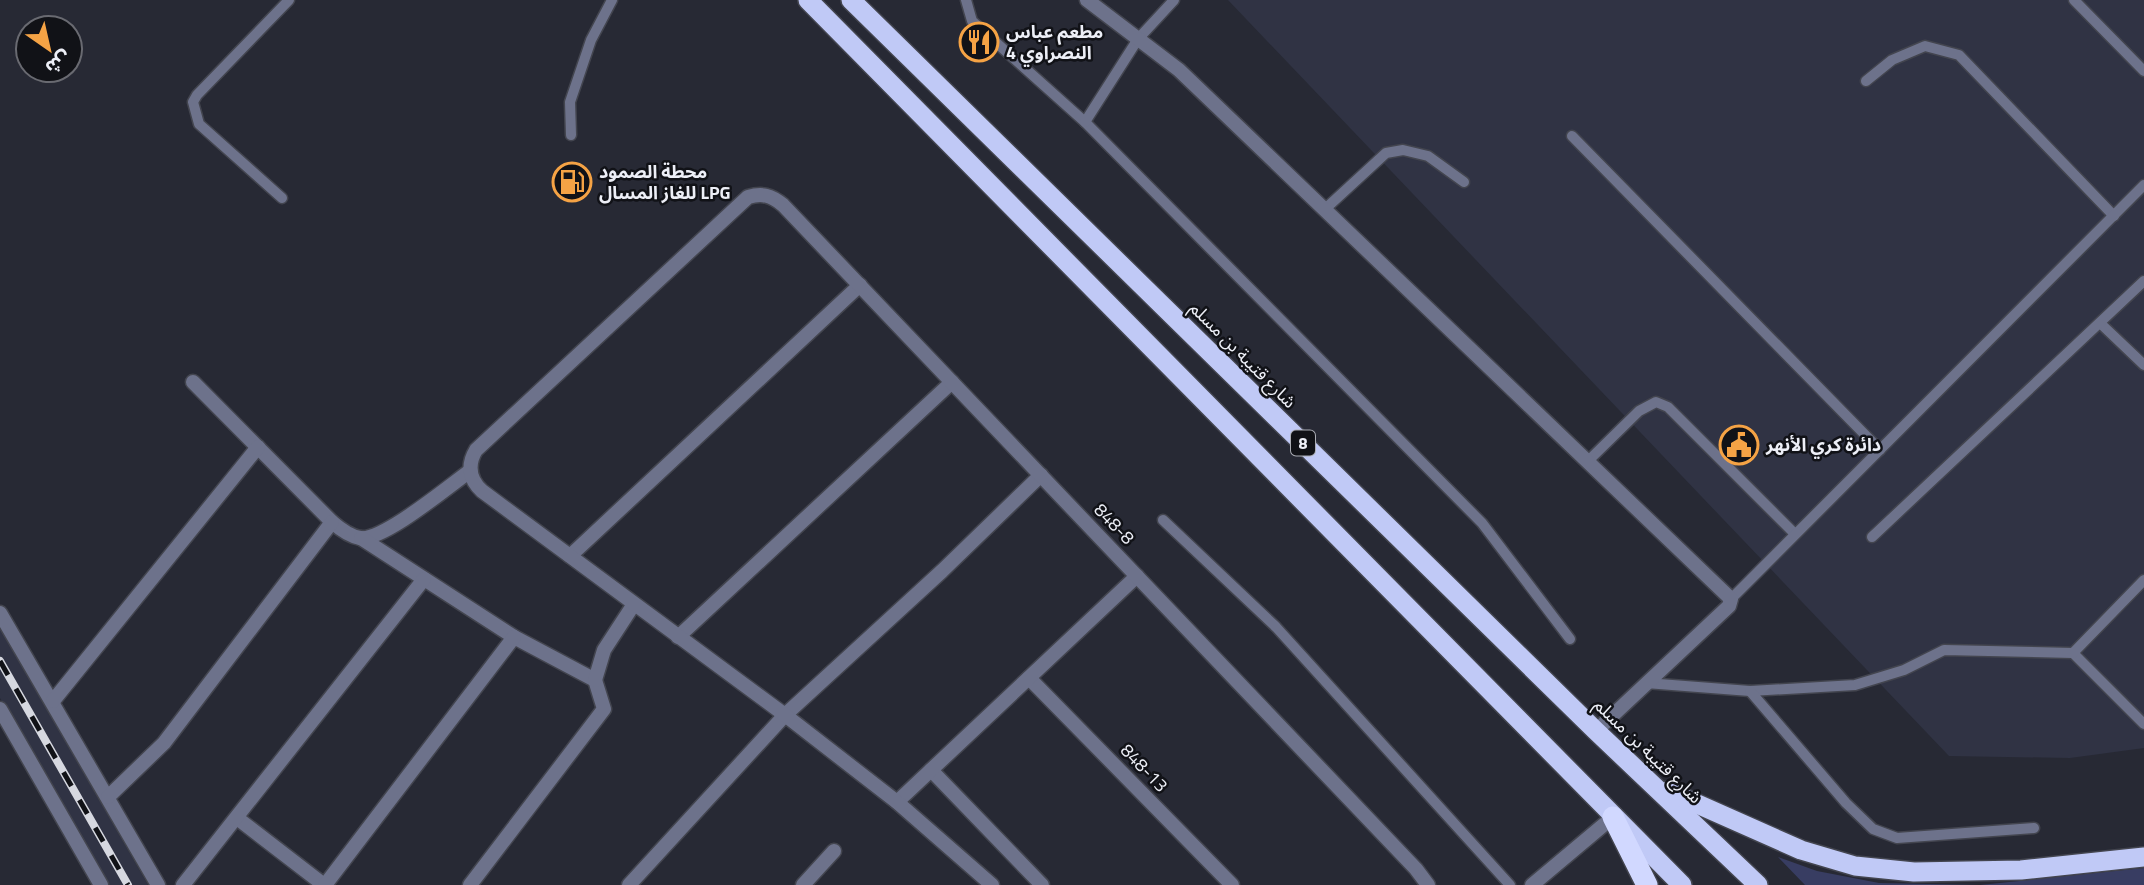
<svg xmlns="http://www.w3.org/2000/svg" width="2144" height="885" font-family="'Titillium Web','Noto Sans Arabic',sans-serif">
  <rect width="100%" height="100%" fill="#272934"/>
  <g fill="#303344">
    <polygon points="1228,0 2144,0 2144,748 2070,758 1949,756"/>
    <polygon points="0,627 148,885 108,885 37,764 0,698"/>
  </g>
  <polygon fill="#383d62" points="1778,857 1817,871 1879,883 1980,885 2144,868 2144,885 1805,885"/>
  <g fill="none" stroke-linecap="round" stroke-linejoin="round">
    <defs>
      <g id="service">
        <polyline points="966,0 972,21 1085,122 1482,523 1570,639"/>
        <polyline points="2074,0 2144,71"/>
        <polyline points="1866,81 1892,60 1925,46 1959,55 2114,216"/>
        <polyline points="1085,122 1138,39 1174,0"/>
        <polyline points="571,135 570,102 591,40 612,0"/>
        <polyline points="1572,136 1880,450"/>
        <polyline points="282,198 199,124 193,102 197,95 289,0"/>
        <polyline points="1324,210 1386,153 1403,150 1428,156 1464,182"/>
        <polyline points="2100,323 2144,365"/>
        <polyline points="1587,462 1639,411 1656,402 1668,407 1795,534"/>
        <polyline points="1163,520 1276,627 1510,885"/>
        <polyline points="1872,537 2144,281"/>
        <polyline points="1731,599 2144,185"/>
        <polyline points="2073,653 2144,724"/>
        <polyline points="1646,683 1750,691 1855,685 1904,670 1944,650 2073,653 2144,580"/>
        <polyline points="1750,691 1846,803 1873,829 1897,838 2034,828"/>
      </g>
      <g id="minor">
        <polyline points="1087,0 1179,70 1731,599 1729,606 1596,731"/>
        <path d="M193 382 332 522C340 529 349 536 360 538 383 541 449 486 470 471"/>
        <polyline points="361,538 514,637 595,680 604,709 470,885"/>
        <polyline points="570,556 860,285"/>
        <polyline points="0,613 158,885"/>
        <polyline points="678,637 952,382"/>
        <polyline points="1029,678 1232,885"/>
        <polyline points="595,680 604,650 634,604"/>
        <polyline points="53,701 258,447"/>
        <polyline points="0,709 101,885"/>
        <polyline points="931,770 1042,885"/>
        <polyline points="108,797 164,743 332,522"/>
        <polyline points="897,802 1137,576"/>
        <polyline points="237,818 324,885"/>
        <polyline points="183,885 424,579"/>
        <polyline points="325,885 514,637"/>
        <polyline points="629,885 785,715 942,571 1041,475"/>
        <polyline points="803,885 834,851"/>
        <path d="M992 885 897 802 785 715 482 491C469 479 467 465 476 450L748 197C762 193 771 195 783 205L1416 869 1428 885"/>
        <polyline points="1532,885 1613,817"/>
      </g>
      <g id="trunk">
        <polyline points="808,0 1682,885"/>
        <polyline points="851,0 1596,731 1758,885"/>
        <polyline points="1668,791 1801,850 1855,866 1914,872 2021,870 2144,857"/>
      </g>
      <polyline id="motorway" points="1613,817 1647,885"/>
    </defs>
    <use href="#service" stroke="#43454f" stroke-width="13"/>
    <use href="#minor" stroke="#43454f" stroke-width="17"/>
    <use href="#trunk" stroke="#43454f" stroke-width="22"/>
    <use href="#motorway" stroke="#43454f" stroke-width="24"/>
    <use href="#service" stroke="#6d728b" stroke-width="10"/>
    <use href="#minor" stroke="#6d728b" stroke-width="14"/>
    <use href="#trunk" stroke="#c0c9f6" stroke-width="19"/>
    <use href="#motorway" stroke="#d1d8ff" stroke-width="21"/>
    <defs>
      <polyline id="rail" points="0,661 128,885"/>
    </defs>
    <use href="#rail" stroke="#d6d8e0" stroke-width="8"/>
    <use href="#rail" stroke="#111217" stroke-width="5" stroke-dasharray="16" stroke-linecap="butt"/>
  </g>
  <defs>
    <symbol id="restaurant-ring" viewBox="-11 -11 22 22"><circle r="9.5" fill="#111217" stroke="#f5a345" stroke-width="1.5"/><path d="M-5-6h1v4h1v-4h1v4h1v-4h1v5L-1.5 .5V6h-2V.5L-5-1ZM5-6V6H3V1.5H1.5Q1.5-4 5-6Z" fill="#f5a345"/></symbol>
    <symbol id="fuel-ring" viewBox="-11 -11 22 22"><circle r="9.5" fill="#111217" stroke="#f5a345" stroke-width="1.5"/><path d="M-5.5-6h7V0h2V4h1.3V-2.5L3-4.5l.8-.8L6-3V5H2.5V1h-1V6h-7ZM-4.2-4.7v3.2H.2V-4.7Z" fill="#f5a345"/></symbol>
    <symbol id="civic-ring" viewBox="-11 -11 22 22"><circle r="9.5" fill="#111217" stroke="#f5a345" stroke-width="1.5"/><path d="M-.6-6.5H3V-4.5H.6V-3L4-1V1h2V6H-6V1h2V-1L-.6-3ZM-1.2 2.5V6h2.4V2.5Z" fill="#f5a345"/></symbol>
  </defs>
  <g fill-rule="evenodd">
    <use href="#restaurant-ring" x="957" y="20" width="44" height="44"/>
    <use href="#fuel-ring" x="550" y="160" width="44" height="44"/>
    <use href="#civic-ring" x="1717" y="423" width="44" height="44"/>
  </g>
  <g text-anchor="middle" stroke-width="5" stroke-linejoin="round" paint-order="stroke">
    <rect fill="#111217" stroke="#abadb4" stroke-width="2" x="1291" y="430.5" width="24" height="25" rx="5"/>
    <g font-size="16" font-weight="bold" fill="#edeff7">
      <text x="1303" y="449">8</text>
    </g>
    <g font-size="18" font-weight="bold" fill="#edeff7" stroke="#111217" text-anchor="start">
      <text x="1006" y="38">مطعم عباس<tspan x="1006" dy="21">النصراوي 4</tspan></text>
      <text x="599" y="178">محطة الصمود<tspan x="599" dy="21">للغاز المسال LPG</tspan></text>
      <text x="1766" y="451">دائرة كري الأنهر</text>
    </g>
    <g font-size="18" fill="#edeff7" stroke="#111217">
      <text transform="translate(1243 355) rotate(45)" y="6">شارع قتيبة بن مسلم</text>
      <text transform="translate(1114 524) rotate(46)" y="6">848-8</text>
      <text transform="translate(1648 751) rotate(44)" y="6">شارع قتيبة بن مسلم</text>
      <text transform="translate(1144 768) rotate(46)" y="6">848-13</text>
    </g>
  </g>
  <g transform="translate(49 49) rotate(146)"><circle r="33" fill="#111217" stroke="#696a71" stroke-width="2"/>
  <path d="M0-5L12 26L0 18L-12 26Z" fill="#f5a345"/>
  <text y="-10" font-size="19" font-weight="bold" text-anchor="middle" fill="#edeff7">ش</text>
  </g>
</svg>
